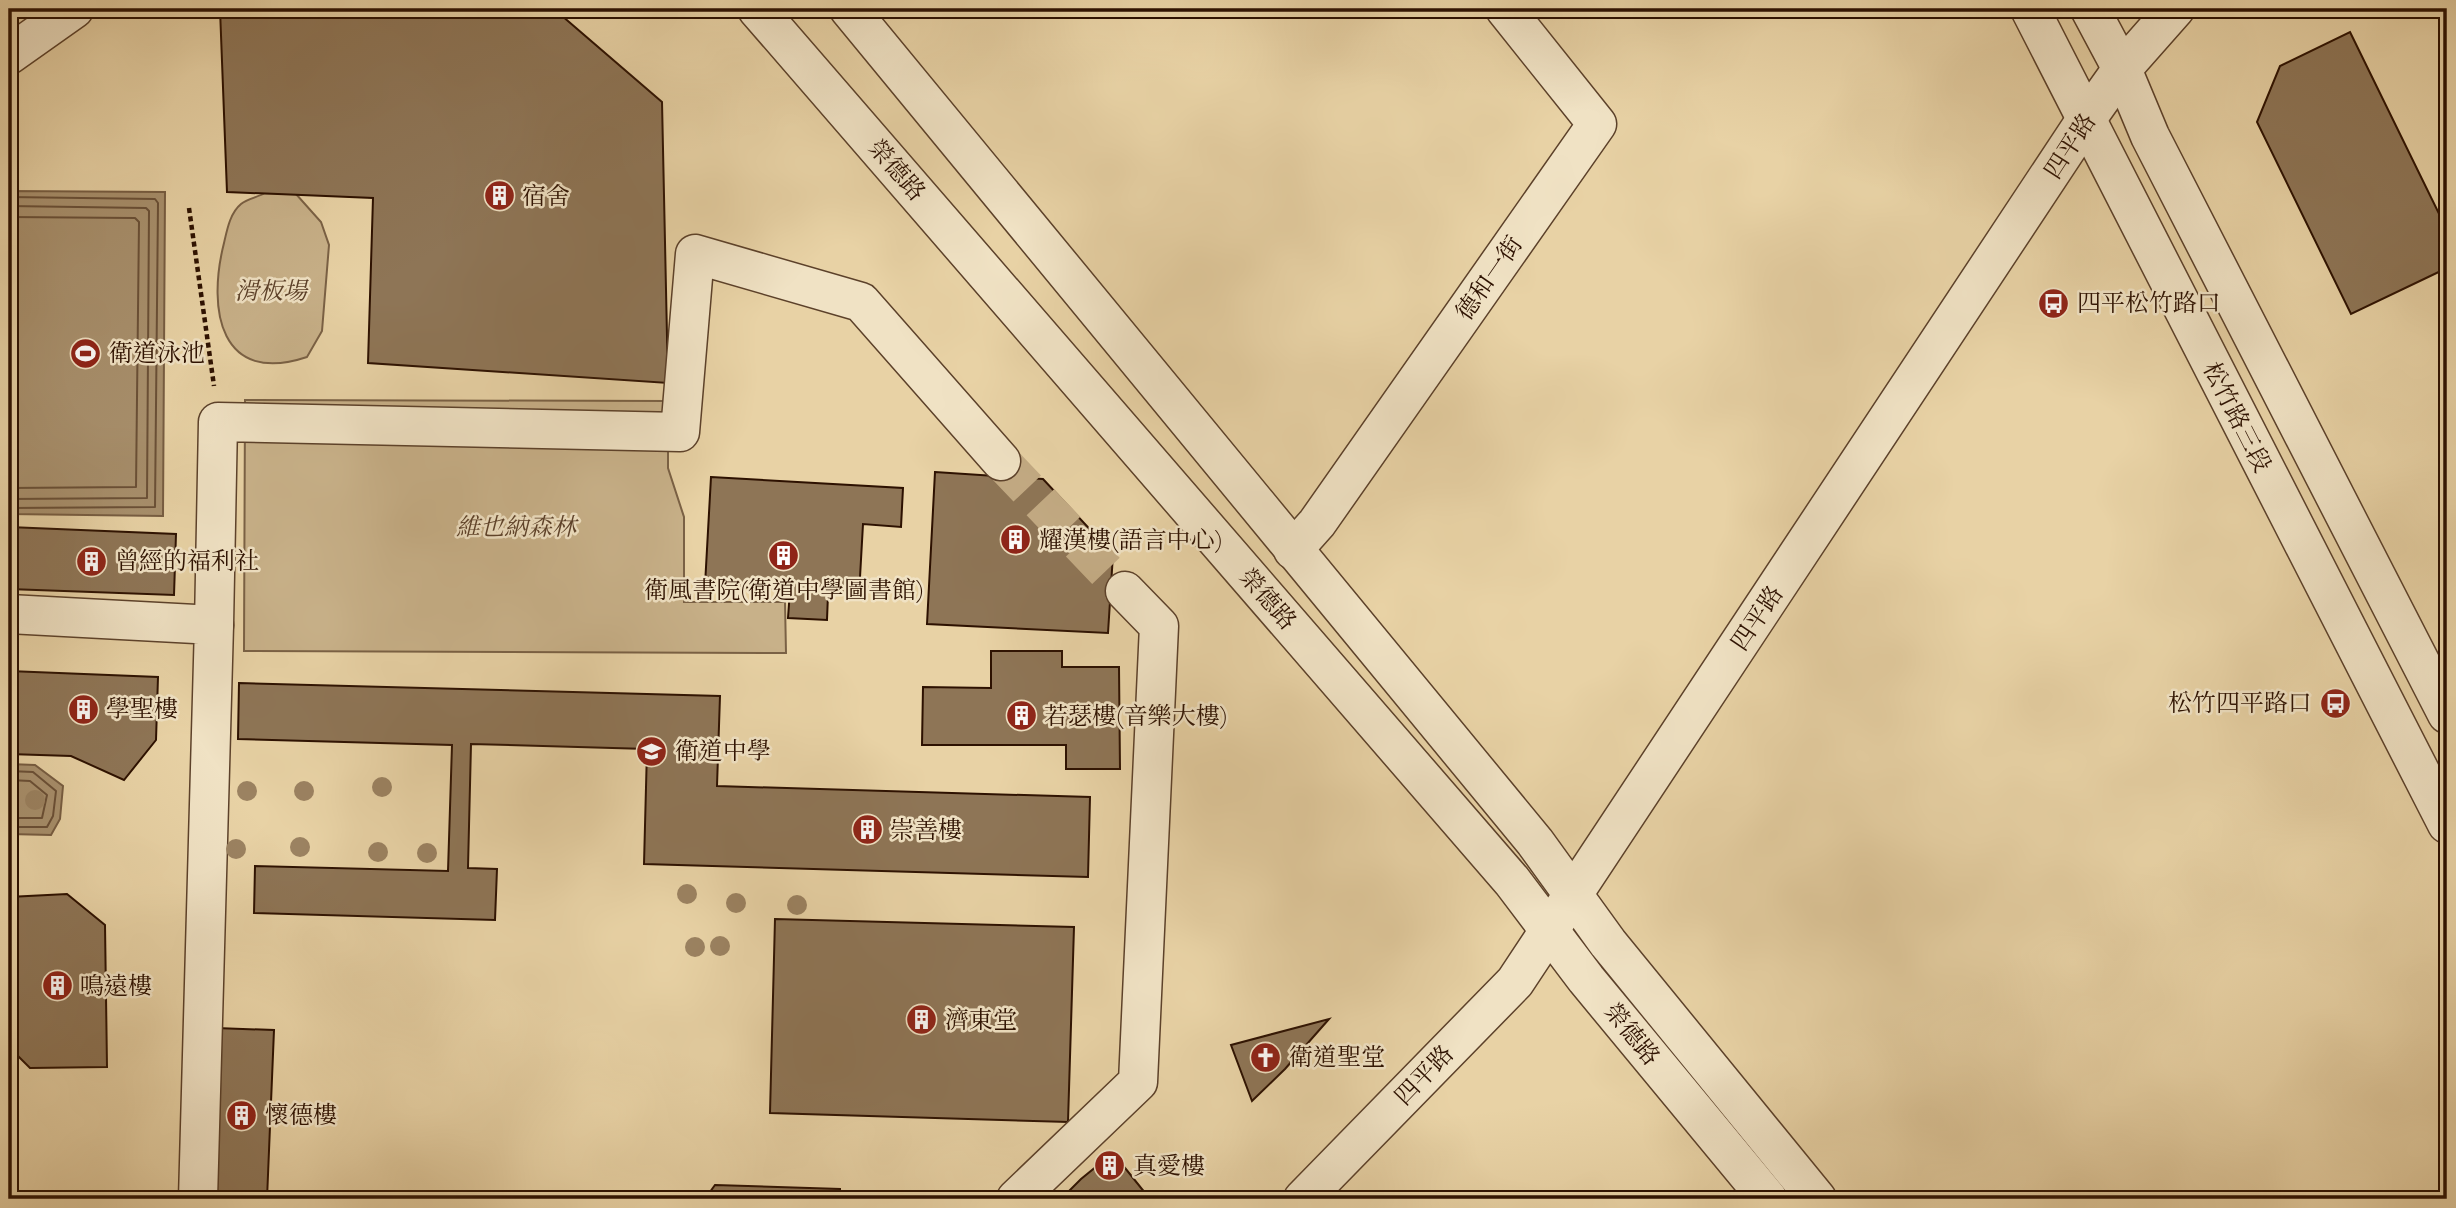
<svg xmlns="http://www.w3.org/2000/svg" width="2456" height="1208" font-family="'Sorts Mill Goudy','Noto Serif TC',serif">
  <rect width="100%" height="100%" fill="#e8d2a5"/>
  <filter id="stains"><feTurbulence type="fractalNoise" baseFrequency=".00286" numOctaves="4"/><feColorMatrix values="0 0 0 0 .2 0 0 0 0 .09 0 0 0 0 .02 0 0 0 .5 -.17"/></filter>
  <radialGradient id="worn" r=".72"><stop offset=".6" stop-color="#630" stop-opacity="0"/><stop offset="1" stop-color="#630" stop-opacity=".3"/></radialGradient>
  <g fill="#c8b189" stroke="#7a6145" stroke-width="2">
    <path d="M265 193 296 194 321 222 329 245 322 331 307 357C220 386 207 310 224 243 227 230 230 213 241 204 247 199 258 197 265 193Z"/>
    <polygon points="245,400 668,401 668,468 684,517 684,602 785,602 786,653 244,651"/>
  </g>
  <g fill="#a8906d" stroke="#775d42" stroke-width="2">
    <polygon points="9,191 165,192 163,516 9,514"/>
    <polygon points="9,764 35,765 63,786 60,819 51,835 9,834"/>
  </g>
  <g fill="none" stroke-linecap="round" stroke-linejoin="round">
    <g stroke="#6a5037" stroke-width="2">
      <polyline points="9,197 155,199 158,203 155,507 9,508"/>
      <polyline points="9,206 146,208 149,211 147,498 9,499"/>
      <polyline points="9,217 135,218 139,222 136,487 9,488"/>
      <polyline points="9,771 33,772 56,791 53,816 47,827 9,827"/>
      <polyline points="9,780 30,781 47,795 42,818 9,818"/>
    </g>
  </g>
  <g fill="#8e7556" stroke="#2d1101" stroke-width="2">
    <polygon points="220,9 554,9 662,102 668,383 368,363 373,198 227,192"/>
    <polygon points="2350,32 2447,230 2447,268 2351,314 2257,122 2280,66"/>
    <polygon points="935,472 1043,479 1113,554 1108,633 927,624"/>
    <polygon points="711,477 903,488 901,527 863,524 859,595 828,594 827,620 788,618 790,590 705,585"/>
    <polygon points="9,527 176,534 174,595 9,589"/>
    <polygon points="991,651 1062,651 1062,667 1119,667 1120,769 1066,769 1066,745 922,745 923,687 991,688"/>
    <polygon points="9,671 158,677 156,740 124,780 71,756 9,754"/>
    <polygon points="239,683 720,696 717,786 1090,797 1088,877 644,864 647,749 471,744 468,868 497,869 495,920 254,913 255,866 448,871 452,745 238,739"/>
    <polygon points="67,894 105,925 107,1067 30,1068 9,1047 9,897"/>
    <polygon points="775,919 1074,927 1068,1122 770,1113"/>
    <polygon points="1329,1019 1285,1069 1252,1101 1231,1045"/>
    <polygon points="216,1028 274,1030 267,1199 210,1199"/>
    <polygon points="1113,1153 1150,1199 1061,1199 1081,1179"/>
    <polygon points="715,1185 840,1189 840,1199 665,1199 665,1194 707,1196"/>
  </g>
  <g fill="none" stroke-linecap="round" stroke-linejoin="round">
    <polyline stroke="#c3ab84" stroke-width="38" stroke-dasharray="38 19" stroke-linecap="butt" points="1001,461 1125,591"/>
    <defs>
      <g id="minor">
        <polyline points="757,9 1512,881 1586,979 1768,1199"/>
        <polyline points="849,9 1535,842 1608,943 1817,1199"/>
        <polyline points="2030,9 2447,824"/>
        <polyline points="2090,9 2122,69 2150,136 2447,714"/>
        <polyline points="9,55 74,9"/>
        <polyline points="1293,550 1317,523 1597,124 1505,9"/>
        <polyline points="9,614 214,625 198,1199"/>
        <polyline points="214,625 218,422 680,432 695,254 861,302 1001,461"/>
        <polyline points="1016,1199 1138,1082 1159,626 1125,591"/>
        <polyline points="1303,1199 1515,982 2085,121 2122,69 2175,9"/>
      </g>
    </defs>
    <use href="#minor" stroke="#5c412a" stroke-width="41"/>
    <polyline stroke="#2d1101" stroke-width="4.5" stroke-dasharray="5 3.5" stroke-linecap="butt" points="189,208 214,386"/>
    <use href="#minor" stroke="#f0e2c4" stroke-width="38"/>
  </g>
  <g fill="#9b8261">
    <circle cx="382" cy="787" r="10"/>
    <circle cx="247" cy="791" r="10"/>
    <circle cx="304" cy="791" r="10"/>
    <circle cx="35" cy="800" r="10"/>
    <circle cx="300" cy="847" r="10"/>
    <circle cx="236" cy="849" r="10"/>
    <circle cx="378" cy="852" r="10"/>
    <circle cx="427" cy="853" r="10"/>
    <circle cx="687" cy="894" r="10"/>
    <circle cx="736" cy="903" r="10"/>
    <circle cx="797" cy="905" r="10"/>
    <circle cx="720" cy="946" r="10"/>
    <circle cx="695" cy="947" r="10"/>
  </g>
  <defs>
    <symbol id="building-disc" viewBox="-11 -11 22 22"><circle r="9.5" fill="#8f2418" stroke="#f0e2c4"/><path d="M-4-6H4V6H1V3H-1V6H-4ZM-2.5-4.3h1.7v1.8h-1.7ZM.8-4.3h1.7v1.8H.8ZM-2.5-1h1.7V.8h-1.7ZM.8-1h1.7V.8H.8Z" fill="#fff"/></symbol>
    <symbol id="bus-disc" viewBox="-11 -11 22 22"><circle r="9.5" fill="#8f2418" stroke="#f0e2c4"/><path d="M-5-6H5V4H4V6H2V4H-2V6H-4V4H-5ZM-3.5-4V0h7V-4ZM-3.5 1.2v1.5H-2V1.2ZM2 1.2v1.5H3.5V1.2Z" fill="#fff"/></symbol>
    <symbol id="stadium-disc" viewBox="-11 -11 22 22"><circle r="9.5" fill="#8f2418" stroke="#f0e2c4"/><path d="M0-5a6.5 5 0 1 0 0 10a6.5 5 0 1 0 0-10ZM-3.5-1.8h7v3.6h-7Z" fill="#fff"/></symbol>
    <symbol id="school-disc" viewBox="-11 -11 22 22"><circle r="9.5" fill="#8f2418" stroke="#f0e2c4"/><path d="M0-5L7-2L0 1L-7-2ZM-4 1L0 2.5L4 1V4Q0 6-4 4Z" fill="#fff"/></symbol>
    <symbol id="church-disc" viewBox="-11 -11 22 22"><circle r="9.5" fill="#8f2418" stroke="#f0e2c4"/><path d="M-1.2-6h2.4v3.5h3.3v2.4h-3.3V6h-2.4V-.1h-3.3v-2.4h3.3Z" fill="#fff"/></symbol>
  </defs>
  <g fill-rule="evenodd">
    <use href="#building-disc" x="482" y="178" width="35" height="35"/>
    <use href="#bus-disc" x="2036" y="286" width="35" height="35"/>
    <use href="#stadium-disc" x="68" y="336" width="35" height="35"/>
    <use href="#building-disc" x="998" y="522" width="35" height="35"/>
    <use href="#building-disc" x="766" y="538" width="35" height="35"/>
    <use href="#building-disc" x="74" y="544" width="35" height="35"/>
    <use href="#bus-disc" x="2318" y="686" width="35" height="35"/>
    <use href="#building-disc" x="66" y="692" width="35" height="35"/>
    <use href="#building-disc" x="1004" y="698" width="35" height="35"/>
    <use href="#school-disc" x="634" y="734" width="35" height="35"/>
    <use href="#building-disc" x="850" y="812" width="35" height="35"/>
    <use href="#building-disc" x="40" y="968" width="35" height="35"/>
    <use href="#building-disc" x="904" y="1002" width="35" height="35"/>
    <use href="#church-disc" x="1248" y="1040" width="35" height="35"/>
    <use href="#building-disc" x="224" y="1098" width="35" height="35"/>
    <use href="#building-disc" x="1092" y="1148" width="35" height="35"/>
  </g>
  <g text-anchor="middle" stroke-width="5" stroke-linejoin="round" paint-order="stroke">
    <g font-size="24" fill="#2d1101" stroke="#f0e2c4">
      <text transform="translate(2070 146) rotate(-57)" y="8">四平路</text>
      <text transform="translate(897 170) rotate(49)" y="8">榮德路</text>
      <text transform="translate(1489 278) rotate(-55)" y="8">德和一街</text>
      <text transform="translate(2237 417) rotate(63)" y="8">松竹路三段</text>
      <text transform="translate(1268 599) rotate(49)" y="8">榮德路</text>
      <text transform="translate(1757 618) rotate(-56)" y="8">四平路</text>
      <text transform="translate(1632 1034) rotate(51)" y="8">榮德路</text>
      <text transform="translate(1424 1075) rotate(-46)" y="8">四平路</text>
    </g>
    <g font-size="24" fill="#2d1101" stroke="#f0e2c4" text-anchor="start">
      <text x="522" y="204">宿舍</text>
      <text x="2077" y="311">四平松竹路口</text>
      <text x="109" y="361">衛道泳池</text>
      <text x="1039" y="548">耀漢樓(語言中心)</text>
      <text x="115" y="569">曾經的福利社</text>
      <text x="784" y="598" text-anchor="middle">衛風書院(衛道中學圖書館)</text>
      <text x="2312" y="711" text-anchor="end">松竹四平路口</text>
      <text x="106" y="717">學聖樓</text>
      <text x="1044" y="724">若瑟樓(音樂大樓)</text>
      <text x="675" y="759">衛道中學</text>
      <text x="890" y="838">崇善樓</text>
      <text x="80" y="994">鳴遠樓</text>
      <text x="945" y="1028">濟東堂</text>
      <text x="1289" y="1065">衛道聖堂</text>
      <text x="265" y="1123">懷德樓</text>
      <text x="1133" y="1174">真愛樓</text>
    </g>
    <g font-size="24" font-style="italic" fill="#5c412a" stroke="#f0e2c4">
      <text x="271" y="299">滑板場</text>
      <text x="516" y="535">維也納森林</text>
    </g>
  </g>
  <rect width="2456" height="1208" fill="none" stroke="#e8d2a5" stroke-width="35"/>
  <rect x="10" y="10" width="2435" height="1187" fill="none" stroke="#2d1101" stroke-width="3.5"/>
  <rect x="18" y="18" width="2421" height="1173" fill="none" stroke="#2d1101" stroke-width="2"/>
  <rect width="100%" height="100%" filter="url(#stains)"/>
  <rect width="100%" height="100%" fill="url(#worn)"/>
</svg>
